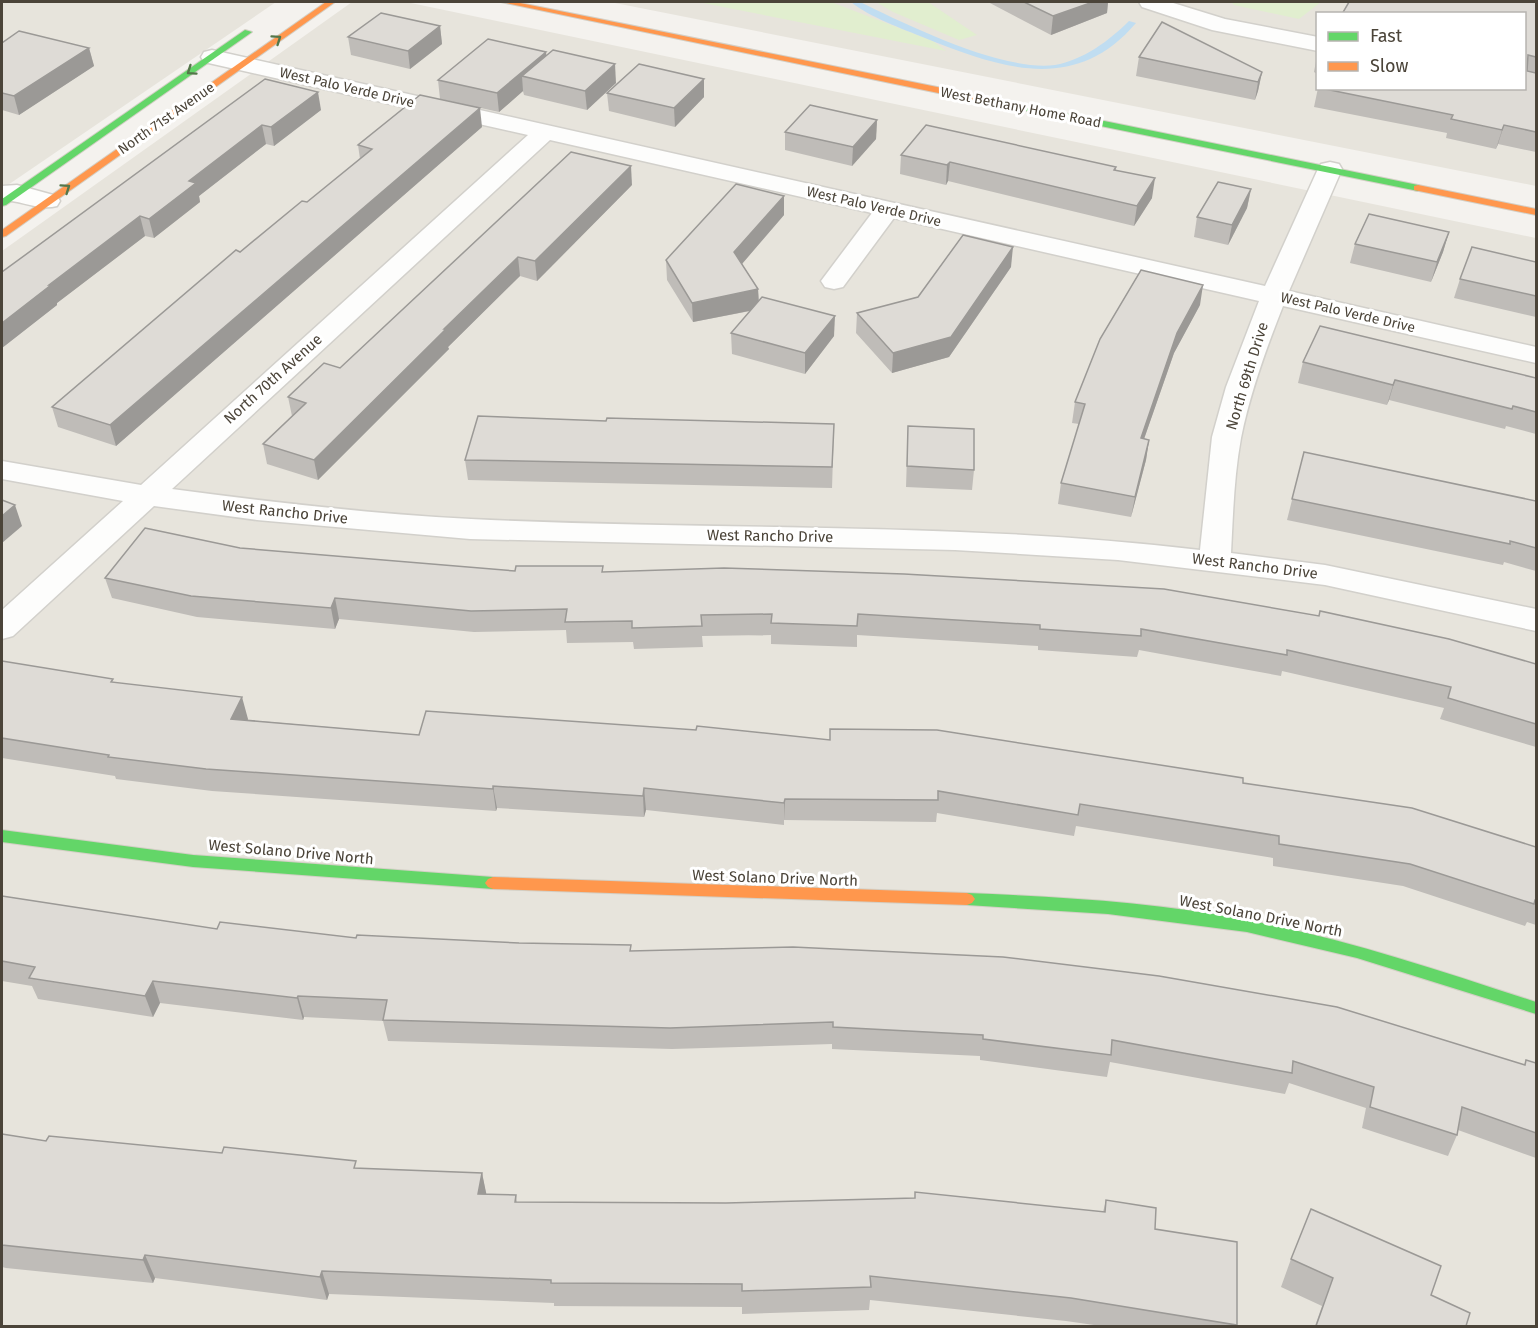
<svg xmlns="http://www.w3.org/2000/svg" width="1538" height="1328" font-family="'Fira Sans',sans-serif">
  <rect width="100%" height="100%" fill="#f4f2ee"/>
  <g fill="#e7e4dc" fill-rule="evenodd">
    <polygon points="2,2 276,2 2,189"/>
    <polygon points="352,2 406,2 1536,238 1536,1326 2,1326 2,251"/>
    <path d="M610 2H1536V186ZM1318 14H1524V88H1318Z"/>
  </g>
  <g fill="#e1eecf">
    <polygon points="698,2 831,2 933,41 946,51"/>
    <polygon points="876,2 928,2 977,35 959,40 893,12"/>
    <polygon points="1231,2 1321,2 1299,19 1234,5"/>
  </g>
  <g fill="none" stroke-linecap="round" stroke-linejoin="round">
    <path fill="#c0ddf1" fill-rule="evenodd" d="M851 2H860C907 25 1003 72 1055 65 1083 60 1109 41 1129 21L1136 23C1075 95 1000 68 925 38 903 29 869 17 851 2Z"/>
    <defs>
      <g id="street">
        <polygon points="1139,2 1170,2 1225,19 1318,37 1318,51 1212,30 1142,7"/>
        <path d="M212 50 1265 286 1318 169 1321 164 1330 162 1339 164 1342 169 1289 291 1536 347V363L1283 306C1266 349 1250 393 1241 438 1234 476 1233 515 1231 553L1325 565 1536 609V631L1325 585 1118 560 955 550 470 539 257 520 154 506 13 636 2 639V610L123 501 2 479V461L141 485 528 135 204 62 201 57 204 52ZM550 140 872 213 821 281 825 287 834 289 843 287 894 218 1259 301 1226 387 1212 437 1200 550C958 521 714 531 471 519 371 514 271 502 172 489Z"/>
        <path d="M17 185 57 196 60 201 57 206C39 211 20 200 2 200V186Z"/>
      </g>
      <g id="fast">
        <polygon points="245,30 252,32 6,205 2,206 2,199"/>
        <polygon points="972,94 1418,185 1423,188 1418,191 969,99 967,97"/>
        <polygon points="2,830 193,855 493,877 498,879 501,883 498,887 493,889 193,867 2,842"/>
        <path d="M967 893C1061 897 1155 902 1248 920 1346 939 1441 971 1536 1002V1014L1357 958 1247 932 1108 914 967 905 962 903 959 899 962 895Z"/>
      </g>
      <g id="slow">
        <polygon points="326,2 335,2 6,236 2,237 2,230"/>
        <polygon points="501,2 515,2 972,94 977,97 972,100"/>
        <polygon points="1418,185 1536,209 1536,215 1414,190 1414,186"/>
        <polygon points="493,877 967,893 972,895 975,899 972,903 967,905 493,889 488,887 485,883 488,879"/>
      </g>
    </defs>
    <use href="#street" stroke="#d2d0cb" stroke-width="3"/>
    <use href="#fast" stroke="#d3cfc5" stroke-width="2"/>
    <use href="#slow" stroke="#d3cfc5" stroke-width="2"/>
    <use href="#street" fill="#fdfdfc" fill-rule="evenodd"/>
    <use href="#fast" fill="#63d668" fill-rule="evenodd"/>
    <use href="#slow" fill="#ff974d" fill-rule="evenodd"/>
  </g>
  <g fill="#bfbcb8">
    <polygon points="988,2 1108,2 1107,13 1051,35"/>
    <polygon points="1536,2 1536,152 1498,144 1496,149 1446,138 1447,133 1314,107 1318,88 1524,88 1524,14"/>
    <polygon points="440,26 442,44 410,69 351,55 348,37"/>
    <polygon points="2,43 89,48 94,66 19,115 2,110"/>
    <polygon points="546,52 546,55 616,83 587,110 524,95 523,91 499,112 440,99 438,80"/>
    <polygon points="1317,56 1317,74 1314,72"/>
    <polygon points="1139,57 1262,72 1258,91 1255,100 1136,76"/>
    <polygon points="265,79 321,110 274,146 266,144 199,196 200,202 154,238 145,236 57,303 57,305 2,348"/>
    <polygon points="607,93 704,97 675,127 609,111"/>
    <polygon points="877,120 876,139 852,166 785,150 785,132"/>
    <polygon points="482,127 116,446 58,427 52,407 240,252 307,202 360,159 358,145"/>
    <polygon points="901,155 1116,167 1116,170 1152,198 1134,226 948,181 946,185 900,174"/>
    <polygon points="632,185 537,281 520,276 448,347 449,349 318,480 267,464 263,444 292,416 288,397 340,368"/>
    <polygon points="1251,189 1247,208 1228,245 1194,237 1197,217"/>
    <polygon points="784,196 784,215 742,264 758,289 759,301 834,336 805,374 732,354 731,333 750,311 693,322 667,280 666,260"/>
    <polygon points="1449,232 1443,252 1431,282 1350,263 1355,244"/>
    <polygon points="1536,262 1536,317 1454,298 1460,279"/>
    <polygon points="1011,267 949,357 892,373 856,333 857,313 918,297"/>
    <polygon points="1200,305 1174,353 1144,439 1149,440 1146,460 1131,517 1058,504 1061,483 1079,424 1072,423 1075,402"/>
    <polygon points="1303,362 1536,378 1536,434 1506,426 1505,429 1389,400 1387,405 1298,383"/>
    <polygon points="606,421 834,424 832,488 468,480 465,460"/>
    <polygon points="908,426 974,470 972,490 906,487"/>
    <polygon points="1304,452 1536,501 1536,571 1504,562 1503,565 1287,520"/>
    <polygon points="240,548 515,571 603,566 603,572 1536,664 1536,747 1440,719 1444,708 1282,671 1281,676 1139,650 1137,657 1038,650 1038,646 857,635 857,647 771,644 771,635 702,636 703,647 634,649 633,642 567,643 566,630 474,632 339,619 335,629 197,617 112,598 105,578"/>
    <polygon points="2,662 114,682 248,719 248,720 419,735 830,740 830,729 1243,783 1536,847 1536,925 1527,922 1525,926 1403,886 1273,866 1273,858 1076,826 1074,836 937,813 936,822 784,820 784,825 646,810 644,817 497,808 496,811 212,791 116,779 115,776 2,758"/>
    <polygon points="2,896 217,929 356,938 632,951 1524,1065 1526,1060 1536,1063 1536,1158 1458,1130 1457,1135 1448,1156 1362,1128 1366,1108 1289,1083 1285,1094 1110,1062 1107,1077 980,1060 980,1056 832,1049 832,1044 672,1049 388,1041 383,1021 304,1017 303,1020 160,1003 153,1017 38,999 32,986 2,981"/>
    <polygon points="2,1134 46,1141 357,1168 482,1173 486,1194 516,1195 517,1202 1103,1212 1106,1200 1155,1229 1237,1325 1236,1326 1101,1326 1066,1321 870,1300 869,1310 742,1314 742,1307 554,1306 554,1303 329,1294 327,1300 155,1278 153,1283 6,1268 2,1267"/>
    <polygon points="1291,1259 1431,1295 1466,1326 1315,1326 1322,1306 1281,1287"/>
  </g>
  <g fill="#9b9996">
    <polygon points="1093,2 1108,2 1107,13 1051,35 1053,16"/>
    <polygon points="440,26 442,44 410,69 408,51"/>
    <polygon points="89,48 94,66 19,115 14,96"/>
    <polygon points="546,52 548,70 522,76 523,91 499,112 497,93"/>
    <polygon points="615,64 616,83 587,110 585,91"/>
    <polygon points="1262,72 1258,91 1255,100 1258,82"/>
    <polygon points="704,79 704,97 675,127 674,108"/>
    <polygon points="318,92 321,110 274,146 271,127"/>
    <polygon points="480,108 482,127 116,446 110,425"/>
    <polygon points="877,120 876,139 852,166 853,147"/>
    <polygon points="262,125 266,144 199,196 200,202 154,238 149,219 189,181"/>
    <polygon points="1504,125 1498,144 1496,149 1502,130"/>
    <polygon points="950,162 948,181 946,185 947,165"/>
    <polygon points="631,166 632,185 537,281 535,261"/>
    <polygon points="1155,178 1152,198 1134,226 1137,206"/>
    <polygon points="1251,189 1247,208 1228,245 1232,225"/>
    <polygon points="784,196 784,215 735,272 734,252"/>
    <polygon points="140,216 145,236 57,303 57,305 2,348 2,323 49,285"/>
    <polygon points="1449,232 1443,252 1431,282 1437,262"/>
    <polygon points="1013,247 1011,267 949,357 892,373 893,353"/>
    <polygon points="518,257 520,276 448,347 449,349 318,480 314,460 444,329"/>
    <polygon points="1203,285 1200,305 1174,353 1137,459 1141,438 1177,333"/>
    <polygon points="758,289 759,309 693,322 692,303"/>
    <polygon points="835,316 834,336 805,374 805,353"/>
    <polygon points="1395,380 1389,400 1387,405 1393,385"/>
    <polygon points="1149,440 1146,460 1131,517 1135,497"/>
    <polygon points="15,505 22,526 2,543 2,516"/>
    <polygon points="335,598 339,619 335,629 331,608"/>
    <polygon points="242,697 248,719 237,741 231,719"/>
    <polygon points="493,786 497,808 496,811 493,789"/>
    <polygon points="644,788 646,810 644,817 643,796"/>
    <polygon points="785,799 784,820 784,825 784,803"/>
    <polygon points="153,981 160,1003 153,1017 145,996"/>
    <polygon points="298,996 304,1017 303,1020 297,998"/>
    <polygon points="482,1173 487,1197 478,1194"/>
    <polygon points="145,1255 155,1278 153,1283 143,1260"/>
    <polygon points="322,1271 329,1294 327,1300 320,1277"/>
  </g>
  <g fill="#dedbd6" stroke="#9b9996" stroke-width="1.5">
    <polygon points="1024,2 1093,2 1053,16"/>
    <polygon points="1349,2 1536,2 1536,57 1528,55 1527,71 1536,73 1536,132 1504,125 1502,130 1451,119 1453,115 1320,88 1524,88 1524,14 1342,14"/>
    <polygon points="381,13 440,26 408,51 348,37"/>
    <polygon points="1162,22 1262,72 1258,82 1139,57"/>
    <polygon points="19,31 89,48 14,96 2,93 2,43"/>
    <polygon points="488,39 546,52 497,93 438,80"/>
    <polygon points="553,50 615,64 585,91 522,76"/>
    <polygon points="639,64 704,79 674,108 607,93"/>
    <polygon points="265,79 318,92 271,127 262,125 189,181 196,183 149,219 140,216 49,285 51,285 2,323 2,272"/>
    <polygon points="420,95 480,108 110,425 52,407 236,250 240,252 302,201 307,202 372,149 358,145"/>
    <polygon points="810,105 877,120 853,147 785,132"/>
    <polygon points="926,125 1116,167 1114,170 1155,178 1137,206 950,162 947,165 901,155"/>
    <polygon points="571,152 631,166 535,261 518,257 444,329 446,329 314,460 263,444 306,403 288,397 324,363 340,368"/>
    <polygon points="1218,182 1251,189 1232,225 1197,217"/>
    <polygon points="736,184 784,196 734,252 758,289 692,303 666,260"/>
    <polygon points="1369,214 1449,232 1437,262 1355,244"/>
    <polygon points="963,235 1013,247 951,337 893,353 857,313 918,297"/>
    <polygon points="1472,247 1536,262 1536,296 1460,279"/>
    <polygon points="1141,270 1203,285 1177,333 1141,438 1149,440 1135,497 1061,483 1085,404 1075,402 1100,339"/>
    <polygon points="762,297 835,316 805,353 731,333"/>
    <polygon points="1320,326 1536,378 1536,412 1513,406 1512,409 1395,380 1393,385 1303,362"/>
    <polygon points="478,416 606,421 607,418 834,424 832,467 465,460"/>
    <polygon points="908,426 974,429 974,470 907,466"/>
    <polygon points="1304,452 1536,501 1536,548 1510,541 1510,544 1292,499"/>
    <polygon points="2,500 15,505 2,516"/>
    <polygon points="145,528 240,548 515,571 516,566 603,566 602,572 724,568 904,574 1164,589 1319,616 1320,611 1449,639 1536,664 1536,724 1448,698 1451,687 1287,650 1287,655 1141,629 1141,636 1040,629 1040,625 858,614 857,626 771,623 772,614 701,615 702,626 632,628 632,621 565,622 567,609 471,611 335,598 331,608 191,596 105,578"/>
    <polygon points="2,661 113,679 111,682 242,697 231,719 419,735 426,711 696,730 697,726 830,740 830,729 937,730 1243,778 1243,783 1412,808 1536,847 1536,900 1535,900 1534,904 1410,864 1279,844 1279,836 1080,804 1078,815 938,791 938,800 785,799 784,803 644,788 643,796 493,786 493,789 206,769 108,757 109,755 2,738"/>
    <polygon points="2,896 217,929 220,922 356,938 357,935 519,943 631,945 630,951 793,947 1003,957 1159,976 1337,1007 1525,1065 1526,1060 1536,1063 1536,1133 1462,1107 1457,1135 1370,1107 1374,1087 1293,1061 1292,1073 1112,1040 1111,1055 983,1039 983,1035 833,1027 833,1022 670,1028 383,1020 387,1000 298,996 297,998 153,981 145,996 29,978 35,967 2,961"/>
    <polygon points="2,1134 46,1141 49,1136 222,1153 224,1147 356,1161 354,1168 482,1173 478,1194 516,1195 515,1202 726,1203 915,1198 915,1192 1105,1212 1106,1200 1156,1208 1155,1229 1237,1242 1237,1325 1071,1298 870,1276 871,1287 742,1291 742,1284 551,1283 551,1280 322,1271 320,1277 145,1255 143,1260 2,1245"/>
    <polygon points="1311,1209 1441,1266 1431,1295 1470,1313 1466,1326 1316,1326 1333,1278 1291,1259"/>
  </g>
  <defs><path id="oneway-chevron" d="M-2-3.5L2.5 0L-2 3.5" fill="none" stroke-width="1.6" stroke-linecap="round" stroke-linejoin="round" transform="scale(1.5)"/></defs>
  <g stroke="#537749">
    <use href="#oneway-chevron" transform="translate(277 39) rotate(-35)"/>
    <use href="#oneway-chevron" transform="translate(191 71) rotate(145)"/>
    <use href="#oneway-chevron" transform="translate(66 188) rotate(-35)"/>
  </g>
  <g text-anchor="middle" stroke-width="6" stroke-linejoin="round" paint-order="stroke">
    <g font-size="14" fill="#4b4439" stroke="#fff">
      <text transform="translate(347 87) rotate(13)" y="5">West Palo Verde Drive</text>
      <text transform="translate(1021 107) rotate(11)" y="5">West Bethany Home Road</text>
      <text transform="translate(166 118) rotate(-35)" y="5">North 71st Avenue</text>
      <text transform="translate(874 206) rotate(13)" y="5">West Palo Verde Drive</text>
      <text transform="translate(1348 312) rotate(13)" y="5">West Palo Verde Drive</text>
    </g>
    <g font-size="15" fill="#4b4439" stroke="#fff">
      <text transform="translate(1247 376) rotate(-73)" y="5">North 69th Drive</text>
      <text transform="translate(273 379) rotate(-42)" y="5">North 70th Avenue</text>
      <text transform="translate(285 512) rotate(6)" y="5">West Rancho Drive</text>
      <text transform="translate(770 536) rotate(1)" y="5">West Rancho Drive</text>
      <text transform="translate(1255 566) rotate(7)" y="5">West Rancho Drive</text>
      <text transform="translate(291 852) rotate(5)" y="5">West Solano Drive North</text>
      <text transform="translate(775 878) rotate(2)" y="5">West Solano Drive North</text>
      <text transform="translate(1261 916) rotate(11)" y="5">West Solano Drive North</text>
    </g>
  </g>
  <rect width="1538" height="1328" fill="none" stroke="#4b4439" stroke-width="6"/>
  <rect x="1316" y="12" width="210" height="78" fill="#ffffff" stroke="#b7b4b0" stroke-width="1.5"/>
  <rect x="1328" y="32" width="30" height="9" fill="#63d668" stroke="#b7b4b0" stroke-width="1.5"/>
  <text x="1370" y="42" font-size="18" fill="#4b4439">Fast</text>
  <rect x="1328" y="62" width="30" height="9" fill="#ff974d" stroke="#b7b4b0" stroke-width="1.5"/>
  <text x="1370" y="72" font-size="18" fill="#4b4439">Slow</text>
</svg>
